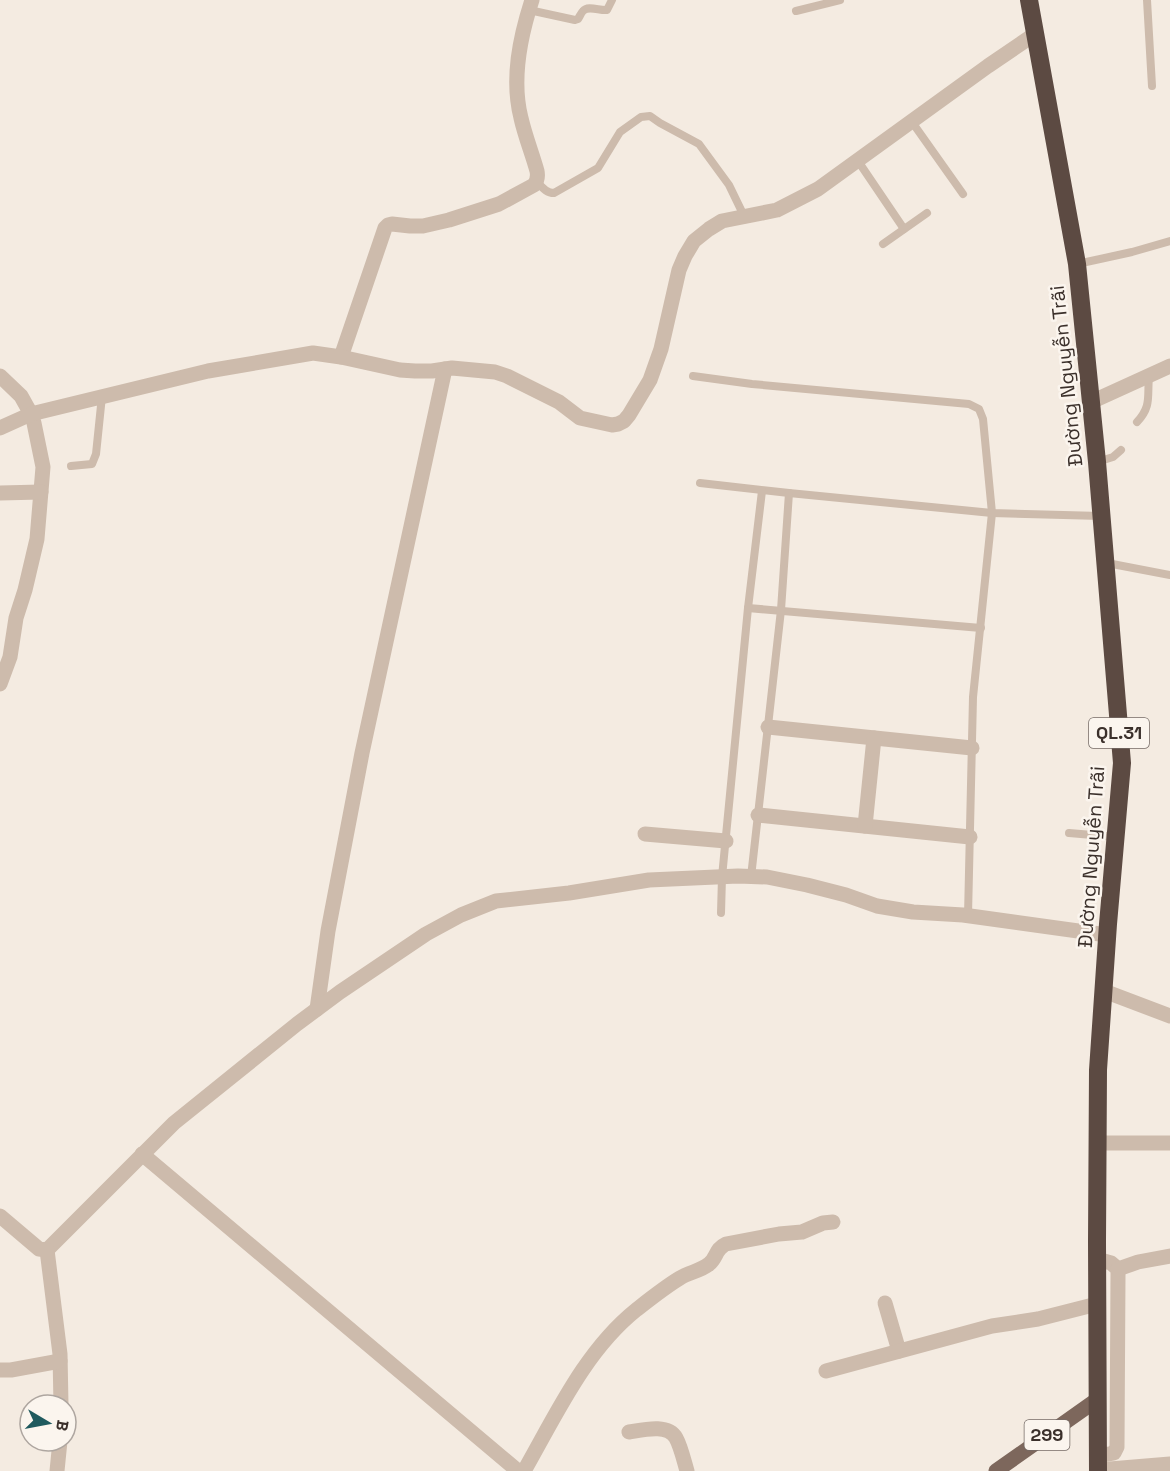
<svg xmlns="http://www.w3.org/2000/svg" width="1170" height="1471" font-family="'Space Grotesk',sans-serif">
  <rect width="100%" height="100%" fill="#f4ebe1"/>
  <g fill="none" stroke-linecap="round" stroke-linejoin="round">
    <g stroke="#cdbbac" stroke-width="8">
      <polyline points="1147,0 1152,86"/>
      <path d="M529 10 575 20 578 19C580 16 581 13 583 11 588 5 600 11 607 10L612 0"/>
      <polyline points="796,11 840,0"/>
      <polyline points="912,122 963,194"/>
      <polyline points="858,161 904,229"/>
      <path d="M536 181C542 187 546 193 554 193L598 168 620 132 641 117 650 116 660 123 699 144 729 185 744 216"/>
      <polyline points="883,244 927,213"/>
      <polyline points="1077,264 1132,252 1170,241"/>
      <polyline points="693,376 752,384 969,404 979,409 983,419 992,513 973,697 968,916"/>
      <path d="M1137 422C1152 406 1147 396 1149 376"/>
      <polyline points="1097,462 1113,457 1121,450"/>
      <polyline points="71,466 92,464 96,454 102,396"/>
      <polyline points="700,483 789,493 992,513 1101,516"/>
      <polyline points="1107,563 1170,575"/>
      <polyline points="748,608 981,628"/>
      <polyline points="1069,833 1116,837"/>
      <polyline points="751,877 781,610 789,493"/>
      <polyline points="721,913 722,877 748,608 762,491"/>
    </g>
    <g stroke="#cdbbac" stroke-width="15">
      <path d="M341 357 385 228 388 225 392 224 410 226H423L449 220 499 204 534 185C538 180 538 176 537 171 532 153 525 136 521 118 511 79 520 37 532 0"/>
      <polyline points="0,376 21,396 31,414 34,423 43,467 37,539 25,590 16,618 10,657 0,684"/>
      <polyline points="1091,402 1170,366"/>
      <polyline points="0,428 31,414 208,371 313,353 341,357 400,370 415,371 432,371 452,368 495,372 507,376 559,402 580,418 612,425 618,424 624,421 629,415 650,380 661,349 679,270 685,256 694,241 709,229 722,221 777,210 818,189 988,66 1035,34"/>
      <polyline points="0,493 41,492"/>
      <polyline points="768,727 972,748"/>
      <polyline points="758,815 970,837"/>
      <polyline points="865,826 874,738"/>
      <polyline points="645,834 726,841"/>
      <polyline points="1104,991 1170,1016"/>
      <polyline points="317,1009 328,931 362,753 445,369"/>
      <polyline points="1098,1143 1170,1143"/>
      <polyline points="142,1154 518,1471"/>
      <polyline points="0,1216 39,1249 47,1250 174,1123 297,1024 340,992 426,934 461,915 496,901 569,893 649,880 738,876 767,877 807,885 846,895 877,906 913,912 963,915 1107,935"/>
      <polyline points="47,1250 60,1354 61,1405"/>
      <polyline points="1097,1259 1111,1263 1118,1269 1118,1275 1117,1447 1114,1453 1098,1456"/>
      <polyline points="1118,1269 1138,1262 1170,1256"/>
      <polyline points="885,1303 899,1351"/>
      <polyline points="0,1370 11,1370 60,1361"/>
      <polyline points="826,1371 992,1326 1038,1319 1097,1304"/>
      <path d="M629 1432C642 1430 668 1423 676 1438 681 1447 684 1461 687 1471"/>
      <polyline points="1098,1470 1170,1464"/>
      <polyline points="57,1471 60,1441"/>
      <path d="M524 1471C556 1415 585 1351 636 1310 650 1299 665 1287 680 1278 689 1272 701 1271 709 1264 717 1258 715 1249 726 1244L779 1234 802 1232 823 1223 833 1222"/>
    </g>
    <polyline stroke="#7d675c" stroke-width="15" points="996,1471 1098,1399"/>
    <polyline stroke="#5c4a42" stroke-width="18" points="1029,0 1077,264 1097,462 1122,763 1108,924 1098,1070 1097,1241 1098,1471"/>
  </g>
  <g text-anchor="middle" stroke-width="5" stroke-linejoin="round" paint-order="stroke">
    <g fill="#fbf5ee" stroke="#756b66" stroke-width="1.5">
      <rect x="1089" y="718" width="60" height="30" rx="4.5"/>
      <rect x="1024.5" y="1420" width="45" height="30" rx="4.5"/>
    </g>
    <g font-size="18" font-weight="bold" fill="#3b302b">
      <text x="1119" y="739">QL.31</text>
      <text x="1047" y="1441">299</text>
    </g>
    <g font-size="20" fill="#3b302b" stroke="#fbf5ee">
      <text transform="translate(1066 376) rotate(-96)" y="7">Đường Nguyễn Trãi</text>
      <text transform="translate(1091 857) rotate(-86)" y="7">Đường Nguyễn Trãi</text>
    </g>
  </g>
  <g transform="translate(48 1423) rotate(100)"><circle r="28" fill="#fbf5ee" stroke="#aea6a0" stroke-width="1.5"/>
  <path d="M0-4.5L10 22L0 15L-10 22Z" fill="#1f5a5e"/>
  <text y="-9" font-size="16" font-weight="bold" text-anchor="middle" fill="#3b302b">B</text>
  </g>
</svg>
